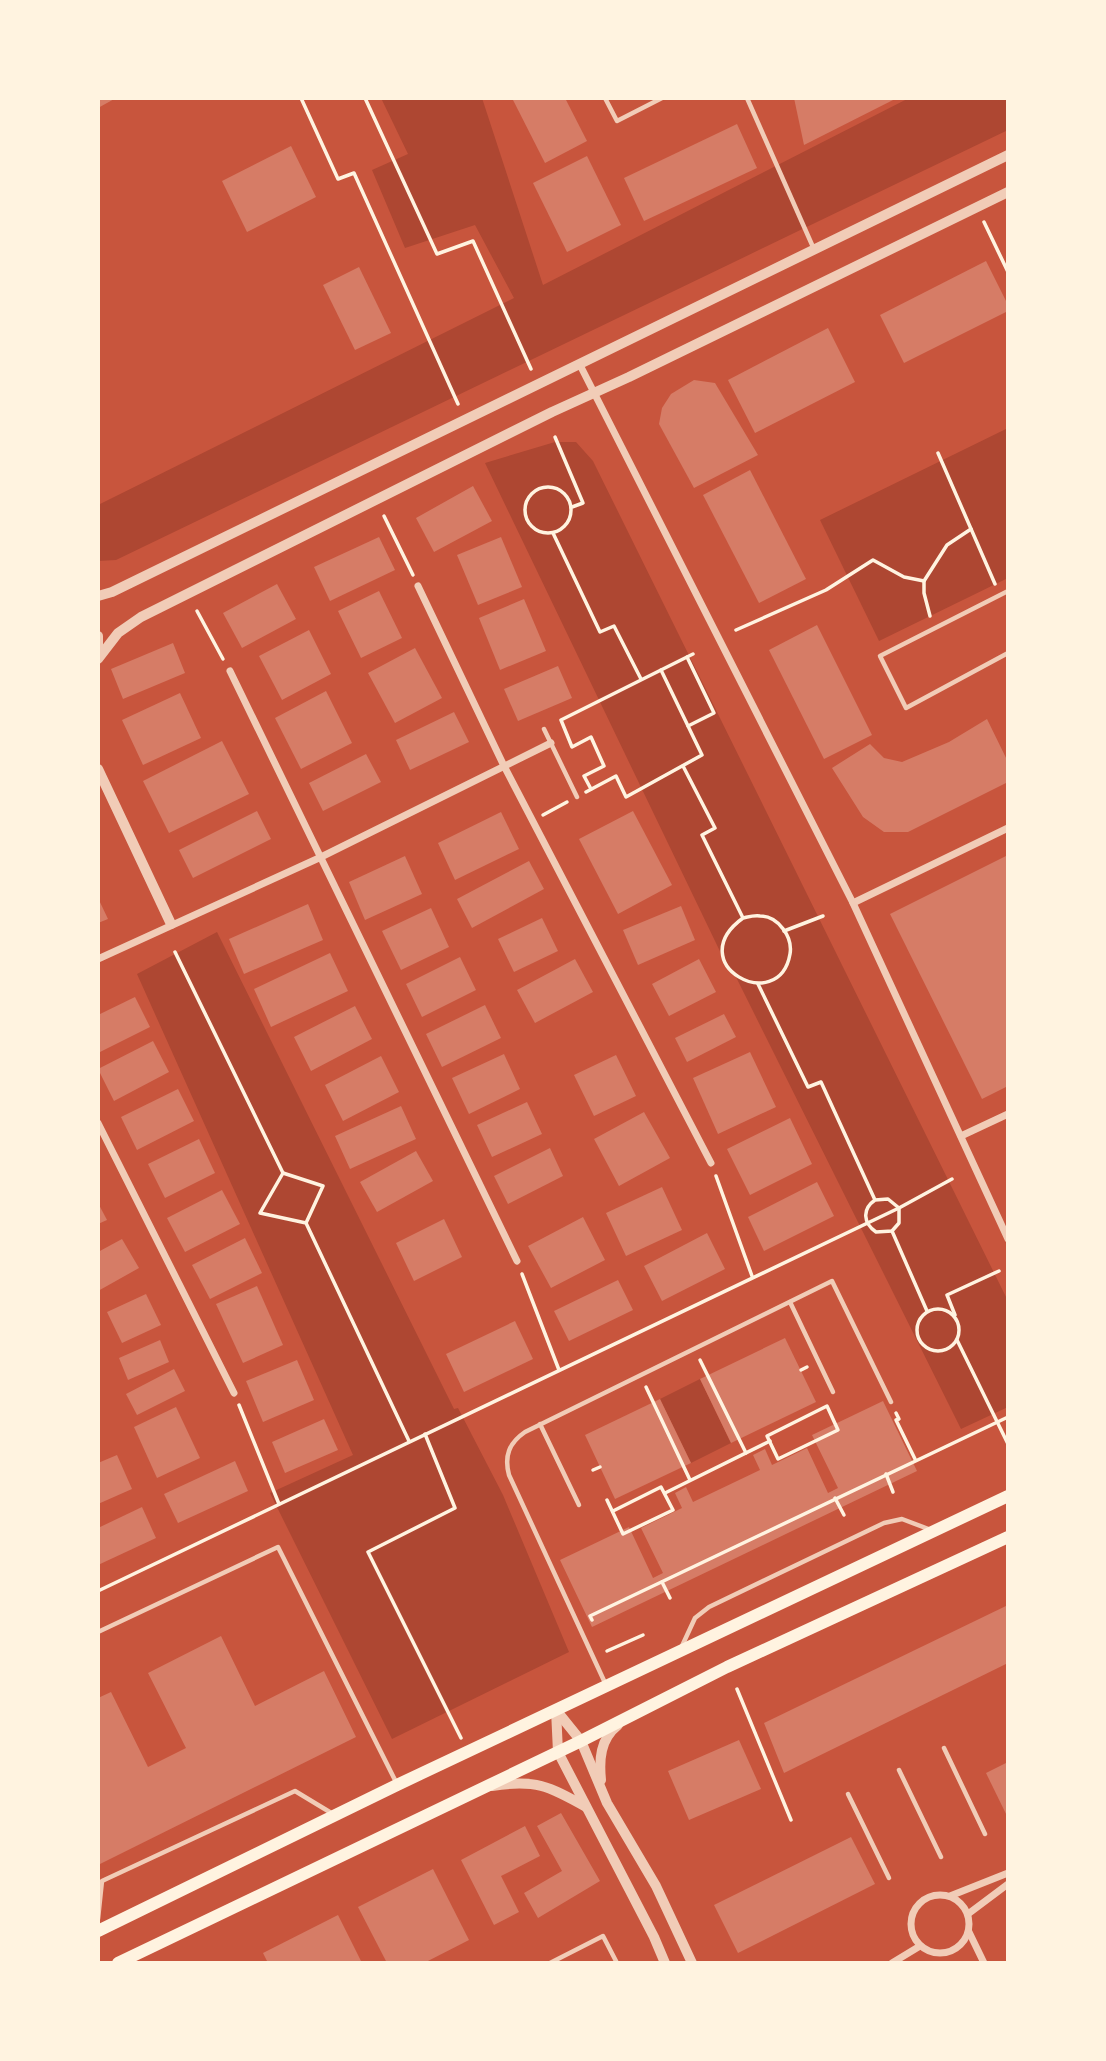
<svg xmlns="http://www.w3.org/2000/svg" width="1106" height="2061" font-family="Literata,serif">
  <rect width="100%" height="100%" fill="#c8553d"/>
  <g fill="#ae4732">
    <polygon points="381,98 482,98 543,285 909,98 1008,98 1008,130 116,560 98,561 98,505 514,298 475,225 405,248 372,170 408,154"/>
    <polygon points="1008,428 1008,578 879,641 820,520"/>
    <polygon points="555,442 576,442 593,461 1008,1301 1008,1407 961,1429 736,977 728,968 485,463"/>
    <polygon points="217,932 454,1409 458,1408 503,1495 569,1652 392,1739 270,1493 353,1455 137,974"/>
    <polygon points="700,1379 731,1443 691,1463 660,1399"/>
  </g>
  <g fill="#d67c66">
    <polygon points="98,98 116,98 98,108"/>
    <polygon points="512,98 565,98 587,141 545,163"/>
    <polygon points="794,98 897,98 804,145"/>
    <polygon points="737,124 757,168 644,221 624,178"/>
    <polygon points="291,146 316,197 247,232 222,181"/>
    <polygon points="587,156 621,225 567,252 533,183"/>
    <polygon points="986,261 1008,305 1008,311 904,363 880,315"/>
    <polygon points="359,267 391,333 355,350 323,285"/>
    <polygon points="828,328 855,382 755,433 728,380"/>
    <polygon points="694,380 715,383 758,455 694,488 659,424 662,408 671,394"/>
    <polygon points="750,470 806,579 759,603 703,495"/>
    <polygon points="473,486 492,521 434,552 416,518"/>
    <polygon points="379,537 395,570 330,601 314,567"/>
    <polygon points="501,537 522,587 478,605 457,555"/>
    <polygon points="277,584 296,619 242,648 223,613"/>
    <polygon points="379,591 402,638 361,658 338,611"/>
    <polygon points="524,599 546,651 500,670 479,618"/>
    <polygon points="817,625 872,735 824,759 769,650"/>
    <polygon points="309,630 331,674 282,700 259,656"/>
    <polygon points="173,643 185,673 123,699 111,669"/>
    <polygon points="415,648 442,698 395,723 368,673"/>
    <polygon points="558,666 572,698 518,721 504,689"/>
    <polygon points="326,691 352,743 301,769 275,718"/>
    <polygon points="180,693 201,738 143,765 122,720"/>
    <polygon points="454,712 469,742 410,770 396,740"/>
    <polygon points="987,719 1008,762 1008,782 908,832 884,832 863,817 832,768 870,744 884,758 902,762 949,742"/>
    <polygon points="222,741 249,794 169,833 143,781"/>
    <polygon points="366,754 381,782 323,811 309,783"/>
    <polygon points="257,811 271,839 193,878 179,850"/>
    <polygon points="633,811 672,885 618,914 579,839"/>
    <polygon points="501,812 519,849 455,880 438,843"/>
    <polygon points="1008,855 1008,1086 982,1099 890,914"/>
    <polygon points="405,856 422,894 365,920 349,882"/>
    <polygon points="529,861 544,889 472,928 457,899"/>
    <polygon points="98,898 108,919 98,923"/>
    <polygon points="308,904 323,940 244,974 229,939"/>
    <polygon points="681,906 695,940 638,965 623,930"/>
    <polygon points="431,908 449,947 401,970 382,931"/>
    <polygon points="542,918 558,951 514,972 498,939"/>
    <polygon points="330,953 348,991 271,1027 254,989"/>
    <polygon points="460,957 476,990 422,1017 406,984"/>
    <polygon points="575,959 593,992 535,1023 517,990"/>
    <polygon points="699,959 716,992 669,1016 652,984"/>
    <polygon points="135,997 150,1027 98,1053 98,1015"/>
    <polygon points="485,1005 501,1038 442,1067 426,1034"/>
    <polygon points="355,1006 372,1039 311,1071 294,1037"/>
    <polygon points="724,1014 736,1037 687,1062 675,1038"/>
    <polygon points="153,1041 169,1072 114,1101 98,1069"/>
    <polygon points="750,1052 776,1107 718,1134 693,1078"/>
    <polygon points="504,1054 520,1089 469,1114 452,1078"/>
    <polygon points="616,1055 636,1096 594,1116 574,1075"/>
    <polygon points="381,1056 399,1092 343,1121 325,1085"/>
    <polygon points="178,1089 194,1121 137,1150 121,1117"/>
    <polygon points="527,1102 542,1134 492,1157 477,1125"/>
    <polygon points="401,1106 416,1139 350,1169 335,1136"/>
    <polygon points="644,1112 670,1158 619,1186 594,1139"/>
    <polygon points="790,1118 812,1164 750,1195 727,1149"/>
    <polygon points="199,1139 215,1173 165,1198 148,1164"/>
    <polygon points="550,1148 563,1176 508,1204 494,1176"/>
    <polygon points="416,1151 433,1181 377,1212 360,1182"/>
    <polygon points="817,1182 834,1216 764,1251 748,1217"/>
    <polygon points="662,1187 682,1230 626,1256 606,1213"/>
    <polygon points="222,1190 240,1224 185,1252 167,1218"/>
    <polygon points="98,1203 107,1220 98,1224"/>
    <polygon points="583,1217 605,1260 551,1288 528,1246"/>
    <polygon points="444,1219 462,1257 414,1281 396,1243"/>
    <polygon points="707,1233 725,1269 662,1301 644,1266"/>
    <polygon points="245,1238 262,1273 210,1299 192,1265"/>
    <polygon points="122,1239 139,1268 98,1291 98,1252"/>
    <polygon points="618,1280 633,1310 569,1341 554,1311"/>
    <polygon points="257,1286 283,1345 243,1363 216,1304"/>
    <polygon points="146,1294 161,1325 122,1343 107,1312"/>
    <polygon points="515,1321 533,1359 464,1392 446,1354"/>
    <polygon points="785,1338 816,1402 731,1443 700,1379"/>
    <polygon points="160,1340 169,1362 128,1380 119,1358"/>
    <polygon points="297,1360 314,1400 263,1422 246,1381"/>
    <polygon points="174,1369 185,1391 137,1415 126,1394"/>
    <polygon points="660,1399 691,1463 615,1499 585,1435"/>
    <polygon points="883,1401 917,1471 592,1627 560,1560 629,1527 653,1578 663,1573 641,1528 682,1508 675,1493 686,1487 693,1502 760,1470 753,1455 765,1449 772,1465 807,1448 828,1493 838,1488 812,1435"/>
    <polygon points="176,1407 200,1458 157,1478 134,1427"/>
    <polygon points="324,1419 338,1450 285,1473 272,1442"/>
    <polygon points="117,1455 132,1489 98,1504 98,1463"/>
    <polygon points="235,1461 248,1491 178,1523 164,1494"/>
    <polygon points="142,1507 156,1538 98,1565 98,1528"/>
    <polygon points="1008,1605 1008,1663 784,1773 764,1723"/>
    <polygon points="221,1636 255,1706 324,1671 356,1737 98,1865 98,1698 111,1692 148,1767 186,1748 148,1673"/>
    <polygon points="739,1740 761,1789 689,1820 668,1771"/>
    <polygon points="1008,1762 1008,1818 986,1773"/>
    <polygon points="561,1813 600,1881 538,1918 524,1893 562,1871 537,1826"/>
    <polygon points="525,1826 540,1856 501,1876 519,1912 494,1925 461,1860"/>
    <polygon points="851,1837 875,1884 738,1953 714,1905"/>
    <polygon points="433,1869 469,1940 424,1963 387,1963 358,1907"/>
    <polygon points="338,1915 362,1963 268,1963 263,1953"/>
  </g>
  <g fill="none" stroke-linecap="round" stroke-linejoin="round">
    <g stroke="#fff3e0" stroke-width="3.5">
      <polyline points="301,98 338,179 354,173 458,404"/>
      <polyline points="365,98 437,254 473,241 531,369"/>
      <polyline points="984,222 1008,272"/>
      <polyline points="555,437 583,503 572,507"/>
      <polyline points="938,453 995,584"/>
      <circle cx="548" cy="510" r="23"/>
      <polyline points="384,516 413,575"/>
      <polyline points="553,533 600,632 614,626 641,679"/>
      <polyline points="924,581 924,593 930,616"/>
      <polyline points="197,611 223,659"/>
      <polyline points="736,630 826,590 873,560 904,577 924,581 947,545 971,529"/>
      <polyline points="687,657 714,713 688,726"/>
      <path d="M683 766 715 828 702 835 743 918C748 917 754 915 760 916 778 916 793 937 790 954 779 1017 680 964 743 918"/>
      <polyline points="591,789 584,776 604,766 591,737 572,747 561,720 693,654"/>
      <polyline points="586,792 616,776 626,797 702,755 661,670"/>
      <polyline points="543,815 567,802"/>
      <polyline points="784,931 823,916"/>
      <polyline points="175,952 283,1173"/>
      <path d="M758 984 808 1087 821 1082 875 1200 888 1199 899 1208V1223L892 1231 876 1232C863 1223 862 1209 875 1200"/>
      <polyline points="716,1176 752,1276"/>
      <polyline points="306,1223 260,1213 283,1173 323,1186 306,1223 409,1441"/>
      <polyline points="892,1231 927,1311"/>
      <polyline points="522,1274 559,1370"/>
      <circle cx="938" cy="1330" r="21"/>
      <polyline points="955,1315 947,1295 999,1271"/>
      <polyline points="957,1340 1008,1444"/>
      <polyline points="700,1360 746,1453"/>
      <polyline points="801,1370 807,1367"/>
      <polyline points="646,1387 690,1480"/>
      <polyline points="239,1405 279,1504"/>
      <polygon points="827,1406 838,1430 778,1459 767,1436"/>
      <polyline points="896,1413 899,1419 896,1420 915,1459"/>
      <polyline points="425,1434 455,1508 368,1552 461,1738"/>
      <polyline points="593,1470 600,1467"/>
      <polyline points="886,1474 893,1492"/>
      <polyline points="665,1493 770,1441"/>
      <polyline points="835,1498 844,1515"/>
      <polyline points="607,1500 623,1534 673,1510 661,1487 613,1511"/>
      <polyline points="662,1582 670,1598"/>
      <polyline points="98,1591 899,1208 952,1179"/>
      <polyline points="592,1620 590,1616 1008,1417"/>
      <polyline points="607,1651 643,1635"/>
      <polyline points="737,1689 791,1820"/>
    </g>
    <g stroke="#f1ccb7" stroke-width="4.5">
      <polyline points="605,98 617,121 662,98"/>
      <polyline points="747,98 813,247"/>
      <polyline points="1008,591 880,656 906,708 1008,653"/>
      <polyline points="544,729 577,797"/>
      <polyline points="790,1302 833,1392"/>
      <polyline points="540,1424 579,1505"/>
      <polyline points="98,1632 278,1547 397,1784"/>
      <polyline points="682,1646 695,1618 709,1607 884,1523 902,1519 931,1530"/>
      <path d="M606 1685 509 1475C504 1456 509 1443 525 1432L832 1281 891 1402"/>
      <polyline points="944,1748 985,1834"/>
      <polyline points="899,1770 941,1857"/>
      <polyline points="848,1794 889,1878"/>
      <polyline points="98,1919 102,1881 295,1791 333,1814"/>
      <polyline points="550,1963 603,1936 617,1963"/>
    </g>
    <g stroke="#f1ccb7" stroke-width="7">
      <polyline points="580,365 853,903 1008,1239"/>
      <polyline points="418,586 504,766 711,1163"/>
      <polyline points="230,671 517,1261"/>
      <polyline points="853,903 1008,828"/>
      <polyline points="98,959 319,858 551,743"/>
      <polyline points="98,1123 234,1393"/>
      <polyline points="961,1136 1008,1114"/>
      <circle cx="940" cy="1924" r="29"/>
      <polyline points="950,1896 1008,1873"/>
      <polyline points="968,1914 1008,1884"/>
      <polyline points="969,1932 984,1963"/>
      <polyline points="892,1963 920,1946"/>
    </g>
    <g stroke="#f1ccb7" stroke-width="10">
      <polyline points="98,596 112,592 1008,155"/>
      <polyline points="98,636 98,656"/>
      <polyline points="98,659 118,633 141,617 552,412 629,377 1008,192"/>
      <polyline points="98,769 171,924"/>
      <polyline points="556,1710 581,1741 607,1803 656,1886 692,1963"/>
      <polyline points="556,1710 558,1752 654,1937 665,1963"/>
      <path d="M601 1780C599 1760 600 1739 618 1725"/>
      <path d="M492 1786C535 1779 549 1786 586 1807"/>
    </g>
    <g stroke="#fff3e0" stroke-width="12">
      <polyline points="98,1931 397,1785 1008,1496"/>
      <polyline points="118,1963 581,1741 727,1667 1008,1537"/>
    </g>
  </g>
  <rect width="1106" height="2061" fill="none" stroke="#fff3e0" stroke-width="200"/>
</svg>
